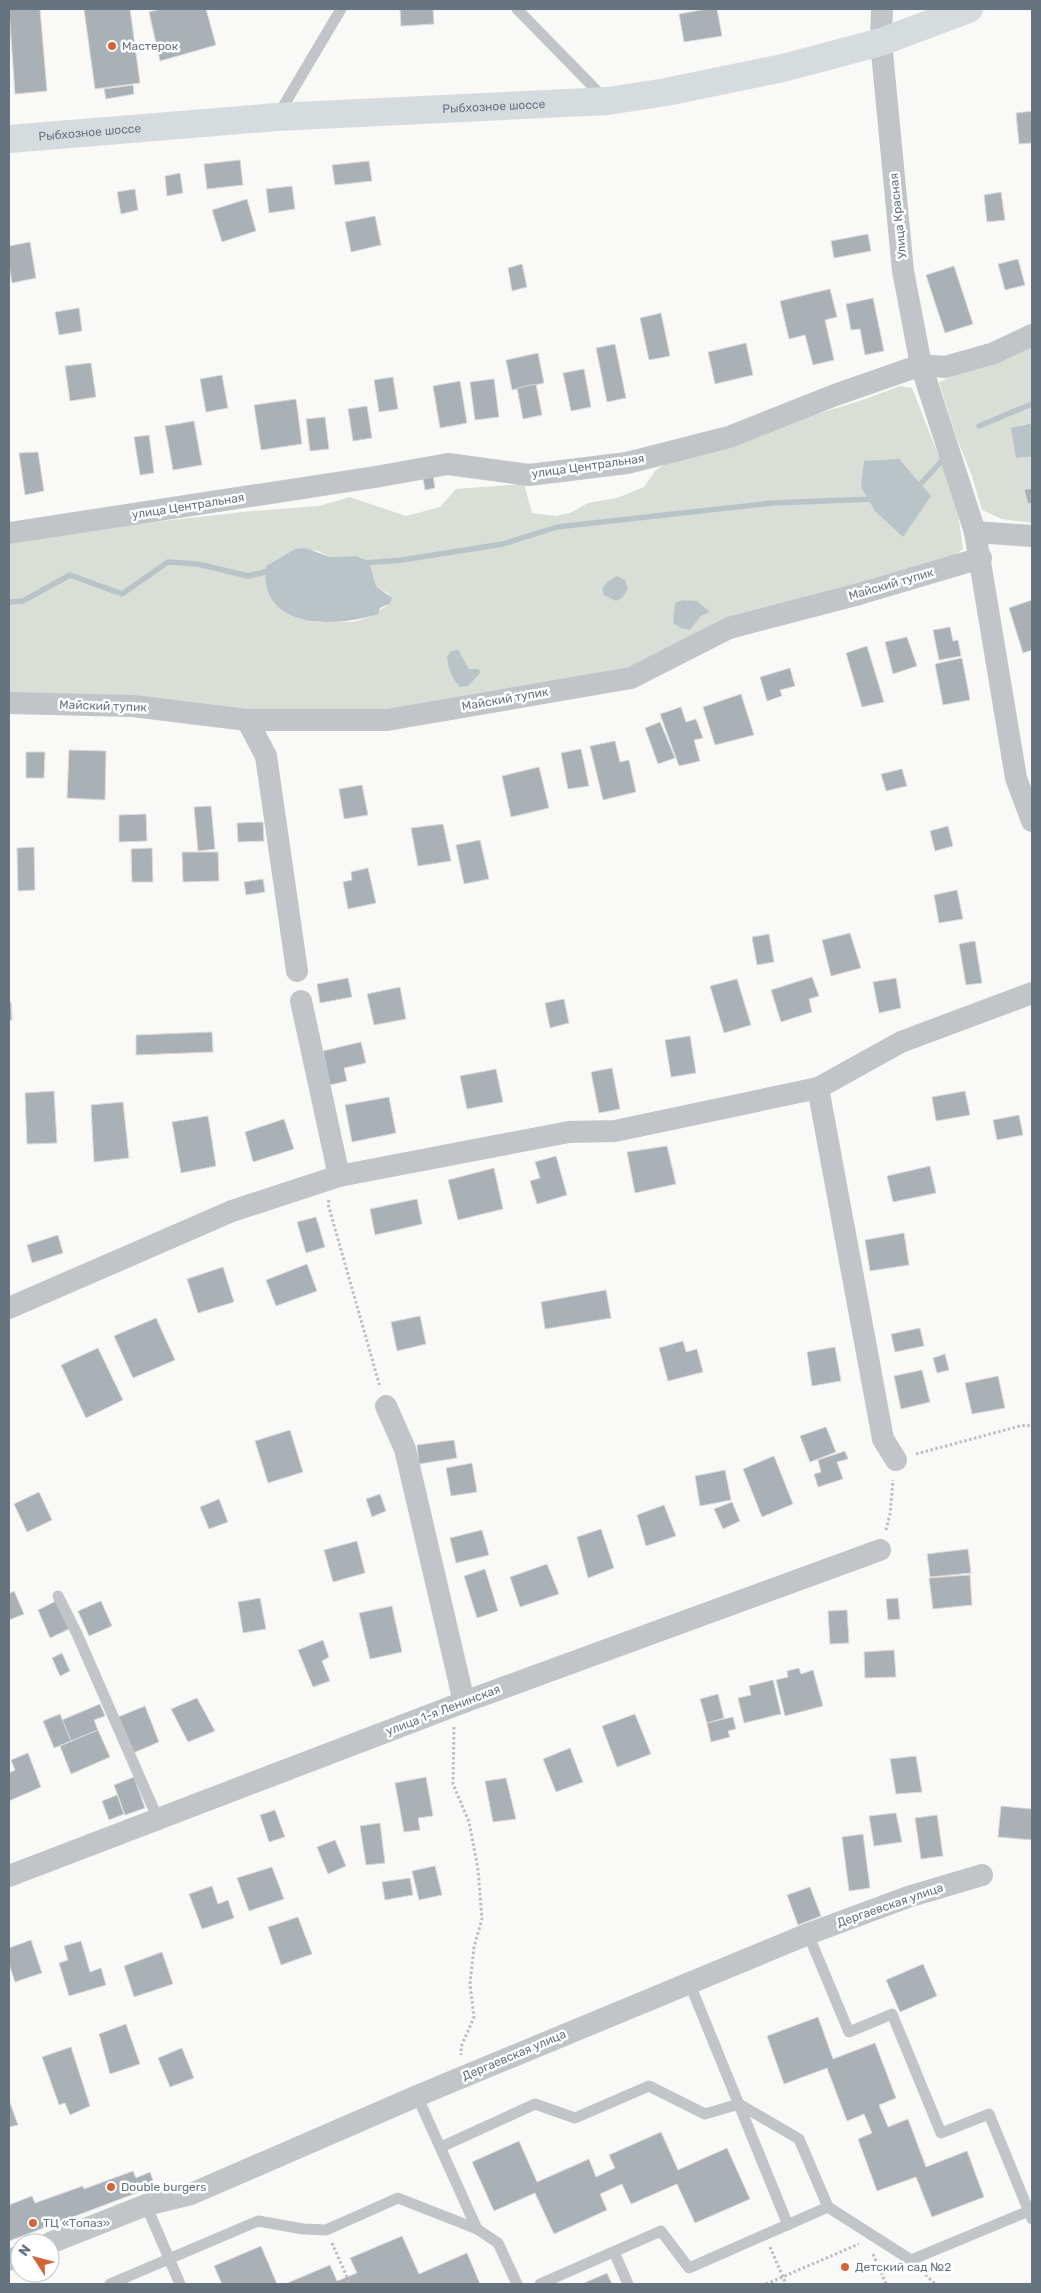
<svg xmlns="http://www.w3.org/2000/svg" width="1041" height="2293" font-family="Rubik,sans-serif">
  <rect width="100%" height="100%" fill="#f9f9f7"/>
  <g fill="#d9ded7" fill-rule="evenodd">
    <polygon points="1032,340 1032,423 1020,425 1016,458 1032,457 1032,523 1002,519 982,510 972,476 956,436 939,382"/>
    <path d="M900 386 912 388 956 500 963 549 945 562 628 673 384 710 295 715 9 697V538L253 511 319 506 350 497 406 516 440 507 456 489 524 484 532 513 556 516 570 513 588 503 617 498 644 487 656 470 680 454 857 402ZM295 549 318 551 330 557 356 556 369 561 376 586 389 594 386 606 370 617 353 622H316L266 566ZM682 600H687L701 616 690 630 675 603Z"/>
  </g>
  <g fill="#bac4c8">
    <polygon points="1032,423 1032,457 1016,458 1011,428"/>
    <polygon points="899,459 931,496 903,537 875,511 861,487 864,461"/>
    <path d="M305 548 330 557 356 556 369 561 376 586 392 598 390 603 380 608 378 614C336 628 258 630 266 566L295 549Z"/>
    <polygon points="617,576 625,580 628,589 622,598 616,601 604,595 602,589 607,582"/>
    <polygon points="682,600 697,601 710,612 701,616 690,630 681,628 673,623 675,603"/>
    <path d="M458 650 469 669H478L481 672 468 686 460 687C452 678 448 669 447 657L451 651Z"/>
  </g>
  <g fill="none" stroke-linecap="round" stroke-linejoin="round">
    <g stroke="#bac4c8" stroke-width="5.5">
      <polyline points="979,426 1032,404"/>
      <polyline points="917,488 946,456"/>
      <polyline points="364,563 402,560 503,544 557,527 772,503 874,499"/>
      <polyline points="9,602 23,601 70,575 122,594 168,562 198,564 248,576 273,570"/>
    </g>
  </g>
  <g fill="#a9b0b6" stroke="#dbdbda">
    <polygon points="9,9 40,9 47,91 15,94"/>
    <polygon points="84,9 130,9 140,83 95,89"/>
    <polygon points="161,9 206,9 216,45 160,61 149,12"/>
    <polygon points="400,9 433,9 434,24 401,26"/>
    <polygon points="707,9 717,9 722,36 684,42 679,14"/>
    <polygon points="133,85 134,94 106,99 104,89"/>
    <polygon points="1032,111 1032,143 1019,144 1016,113"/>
    <polygon points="240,160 243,185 207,189 204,164"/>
    <polygon points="369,161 372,181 335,185 332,165"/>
    <polygon points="180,173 183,193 167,196 165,176"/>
    <polygon points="292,186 295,209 269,213 266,189"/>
    <polygon points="135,189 138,210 121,214 117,192"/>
    <polygon points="1001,192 1005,220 987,222 984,195"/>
    <polygon points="247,199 256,231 222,242 212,210"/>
    <polygon points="375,216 381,245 351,252 345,222"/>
    <polygon points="868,234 871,251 834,258 831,241"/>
    <polygon points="30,242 36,278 12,283 9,264 9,246"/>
    <polygon points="1018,259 1025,285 1005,290 998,264"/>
    <polygon points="522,264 527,287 512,291 508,268"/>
    <polygon points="954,266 973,324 945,333 926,275"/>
    <polygon points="830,289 837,317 825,320 834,360 813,365 805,335 789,339 780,301"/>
    <polygon points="873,298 884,351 865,355 860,329 851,330 846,304"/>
    <polygon points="79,308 82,331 59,335 55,312"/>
    <polygon points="661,313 670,356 649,360 640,318"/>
    <polygon points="746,343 753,375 715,384 708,352"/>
    <polygon points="615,344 626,398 607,402 596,348"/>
    <polygon points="538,353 544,383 512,390 506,360"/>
    <polygon points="91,363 96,397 70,401 65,366"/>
    <polygon points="584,369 591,407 571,411 563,373"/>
    <polygon points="222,375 228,408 206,412 200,379"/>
    <polygon points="393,377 398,409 379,412 374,380"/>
    <polygon points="494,379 499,417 475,420 470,382"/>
    <polygon points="460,381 467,423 440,428 433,386"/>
    <polygon points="536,384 542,415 523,419 517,388"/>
    <polygon points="296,399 302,444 261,450 254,405"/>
    <polygon points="367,406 372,438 353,441 348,409"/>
    <polygon points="325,417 329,449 310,451 306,419"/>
    <polygon points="194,421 202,465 173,470 165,426"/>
    <polygon points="149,435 154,473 140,475 134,437"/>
    <polygon points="38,452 44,491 25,495 19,453"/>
    <polygon points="433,476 435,488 425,490 423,478"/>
    <polygon points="1032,488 1032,503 1028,504 1024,490"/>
    <polygon points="1032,600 1032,650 1023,653 1009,608"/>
    <polygon points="950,627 953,641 958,640 961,656 939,660 933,630"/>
    <polygon points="907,637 917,666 893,674 885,642"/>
    <polygon points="867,646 884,702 862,707 846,653"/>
    <polygon points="962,658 970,700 943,705 935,664"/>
    <polygon points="790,668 795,686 780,690 782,696 767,701 760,677"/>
    <polygon points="741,694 754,735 715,745 703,707"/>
    <polygon points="681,707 686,722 696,719 703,738 694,740 700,761 679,766 660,714"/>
    <polygon points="660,722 675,758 658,764 645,728"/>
    <polygon points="615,741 620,762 629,760 636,792 603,800 590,746"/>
    <polygon points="581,749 589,786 568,789 561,753"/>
    <polygon points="69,750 106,751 105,800 67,798"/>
    <polygon points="26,752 45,752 44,778 26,778"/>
    <polygon points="539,767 549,808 511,817 502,776"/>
    <polygon points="902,769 907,786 886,791 881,774"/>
    <polygon points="362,785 368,815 344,819 339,789"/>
    <polygon points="211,806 215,849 198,851 194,807"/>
    <polygon points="146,814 147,841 119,842 119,815"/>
    <polygon points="263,822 264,841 238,842 237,823"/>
    <polygon points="443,824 451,861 418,866 411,828"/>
    <polygon points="948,826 953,846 935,851 930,831"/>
    <polygon points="480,840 489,879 464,884 456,845"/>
    <polygon points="34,847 35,890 18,891 17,848"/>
    <polygon points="152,848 153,882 132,882 131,849"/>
    <polygon points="182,852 218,852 219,881 183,882"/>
    <polygon points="368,868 376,903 348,909 343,882 352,880 351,872"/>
    <polygon points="263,879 265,892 246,895 244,882"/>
    <polygon points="957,890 963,919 939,923 934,895"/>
    <polygon points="850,933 861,968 831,976 822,940"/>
    <polygon points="769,934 774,962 757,965 752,937"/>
    <polygon points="975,941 982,983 966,985 959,944"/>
    <polygon points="812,977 819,996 809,999 812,1012 781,1022 771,990"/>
    <polygon points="348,978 352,997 320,1003 317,984"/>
    <polygon points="896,978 901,1008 879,1013 873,982"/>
    <polygon points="737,979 751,1025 724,1033 710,986"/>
    <polygon points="400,987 406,1019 374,1025 367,994"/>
    <polygon points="564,999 569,1023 550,1028 545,1003"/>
    <polygon points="9,1002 11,1002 12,1020 9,1021"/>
    <polygon points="212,1032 213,1052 136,1055 136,1035"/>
    <polygon points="690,1036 696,1073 671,1077 665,1040"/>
    <polygon points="361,1042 366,1063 344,1068 347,1081 330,1085 323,1051"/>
    <polygon points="612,1068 620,1109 599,1113 591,1072"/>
    <polygon points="496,1069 503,1102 467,1109 460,1076"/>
    <polygon points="54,1091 57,1143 27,1144 25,1093"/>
    <polygon points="965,1091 970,1115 936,1121 932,1097"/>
    <polygon points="389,1097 396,1133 352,1142 345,1105"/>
    <polygon points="123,1102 129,1158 94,1162 91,1105"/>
    <polygon points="1019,1115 1023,1135 997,1140 993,1120"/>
    <polygon points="208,1116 216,1166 181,1173 172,1122"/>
    <polygon points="284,1119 294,1149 253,1162 245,1132"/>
    <polygon points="667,1146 676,1184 635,1193 627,1152"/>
    <polygon points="556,1156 567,1195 537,1204 530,1181 540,1178 535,1162"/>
    <polygon points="930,1166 936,1193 893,1202 887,1176"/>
    <polygon points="494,1168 503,1209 458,1220 448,1180"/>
    <polygon points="417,1199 422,1224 375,1235 370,1209"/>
    <polygon points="316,1217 325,1247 306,1253 297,1222"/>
    <polygon points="904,1233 909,1265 870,1271 865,1240"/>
    <polygon points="58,1235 63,1253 32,1263 27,1245"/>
    <polygon points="307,1264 317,1291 276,1306 266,1280"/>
    <polygon points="223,1267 234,1302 198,1313 187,1279"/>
    <polygon points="606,1290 611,1318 545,1329 541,1302"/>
    <polygon points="420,1316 426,1344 397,1351 391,1322"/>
    <polygon points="156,1318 175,1360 133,1378 114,1336"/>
    <polygon points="920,1328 924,1346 895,1352 891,1334"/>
    <polygon points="683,1341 686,1352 697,1349 703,1372 668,1381 659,1348"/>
    <polygon points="835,1347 841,1381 812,1386 807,1352"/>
    <polygon points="98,1348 123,1400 86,1418 61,1365"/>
    <polygon points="945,1354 949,1370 937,1373 933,1358"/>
    <polygon points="922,1370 930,1402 901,1409 894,1376"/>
    <polygon points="998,1376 1005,1408 972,1414 965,1383"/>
    <polygon points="826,1427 836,1452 810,1462 800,1436"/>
    <polygon points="290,1430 303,1472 268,1483 255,1441"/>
    <polygon points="454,1440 457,1458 419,1464 417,1445"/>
    <polygon points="845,1451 848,1459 837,1462 843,1479 818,1487 814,1474 821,1472 818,1460"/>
    <polygon points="774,1456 793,1504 762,1517 743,1469"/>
    <polygon points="472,1463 477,1492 451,1496 446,1468"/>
    <polygon points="725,1470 731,1500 700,1506 695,1476"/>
    <polygon points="39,1492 52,1520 27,1532 14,1504"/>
    <polygon points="380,1494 386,1511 372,1517 366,1499"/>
    <polygon points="219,1499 228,1522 209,1529 200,1507"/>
    <polygon points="732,1502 740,1521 723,1529 714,1509"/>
    <polygon points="664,1505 676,1536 646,1546 637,1515"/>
    <polygon points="601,1529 614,1568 588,1578 577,1537"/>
    <polygon points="482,1530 489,1555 456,1563 450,1538"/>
    <polygon points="357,1541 365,1573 333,1582 324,1550"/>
    <polygon points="968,1549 971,1573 930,1577 927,1554"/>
    <polygon points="547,1564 559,1594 520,1607 510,1577"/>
    <polygon points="485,1569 498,1611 477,1618 464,1576"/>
    <polygon points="970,1575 972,1605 933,1609 929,1578"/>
    <polygon points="14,1591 24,1614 9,1620 9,1594"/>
    <polygon points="260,1598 266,1629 243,1633 238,1602"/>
    <polygon points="898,1598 900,1619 888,1620 886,1599"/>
    <polygon points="56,1601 69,1629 50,1638 38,1610"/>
    <polygon points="101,1601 112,1626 89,1636 78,1611"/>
    <polygon points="392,1606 402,1652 370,1659 359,1613"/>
    <polygon points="847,1610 849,1643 830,1644 828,1611"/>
    <polygon points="323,1640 329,1657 322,1661 330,1681 313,1687 298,1650"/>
    <polygon points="894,1650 896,1677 865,1678 864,1652"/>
    <polygon points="62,1653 70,1671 60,1676 52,1658"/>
    <polygon points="799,1668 801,1674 813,1670 823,1706 785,1716 776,1680 788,1677 787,1671"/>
    <polygon points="773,1680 781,1714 744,1723 738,1698 751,1695 749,1686"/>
    <polygon points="718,1694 724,1718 707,1723 700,1699"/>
    <polygon points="197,1698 215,1731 188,1742 171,1709"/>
    <polygon points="100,1704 105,1716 94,1720 98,1730 71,1741 62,1720"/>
    <polygon points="145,1706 159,1742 133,1753 118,1717"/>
    <polygon points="60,1714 71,1741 54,1748 43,1721"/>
    <polygon points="635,1714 651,1754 617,1767 602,1726"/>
    <polygon points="733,1717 736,1729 728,1731 730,1737 711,1742 707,1723"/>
    <polygon points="98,1730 110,1757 71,1774 60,1746"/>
    <polygon points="570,1748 583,1782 556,1792 543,1759"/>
    <polygon points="28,1753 41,1787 9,1801 9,1773 15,1770 11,1760"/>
    <polygon points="916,1756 922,1792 896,1794 890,1759"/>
    <polygon points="134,1777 145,1808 125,1815 114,1785"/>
    <polygon points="426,1777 433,1816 418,1818 420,1830 404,1832 395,1783"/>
    <polygon points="506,1778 516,1819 493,1822 485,1781"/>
    <polygon points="117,1795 124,1814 109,1820 102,1801"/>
    <polygon points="1001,1806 1032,1809 1032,1840 998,1837"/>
    <polygon points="275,1810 285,1837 269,1842 260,1815"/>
    <polygon points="896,1813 902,1842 874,1846 869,1816"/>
    <polygon points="937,1815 943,1856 921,1859 915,1818"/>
    <polygon points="380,1823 385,1863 366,1865 360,1826"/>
    <polygon points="863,1834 870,1888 849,1891 842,1837"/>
    <polygon points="335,1840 346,1866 328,1874 317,1847"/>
    <polygon points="435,1866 442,1895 419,1900 412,1871"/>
    <polygon points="272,1867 284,1899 249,1911 237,1878"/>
    <polygon points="410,1878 413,1895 385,1900 382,1882"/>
    <polygon points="212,1886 218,1904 228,1900 234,1918 202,1929 189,1894"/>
    <polygon points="810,1887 821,1916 798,1925 787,1895"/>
    <polygon points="298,1917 312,1954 281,1965 268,1927"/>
    <polygon points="31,1940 42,1973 15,1982 9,1964 9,1948"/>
    <polygon points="81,1941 90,1972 101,1968 106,1985 69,1996 59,1963 68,1960 64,1946"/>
    <polygon points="162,1952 173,1984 134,1997 124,1966"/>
    <polygon points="923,1964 937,1996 900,2012 886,1980"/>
    <polygon points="818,2017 833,2059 875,2043 896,2098 879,2105 888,2127 908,2119 926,2167 967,2151 984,2197 932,2217 916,2177 877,2191 858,2139 872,2133 864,2114 847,2121 827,2068 784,2084 767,2036"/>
    <polygon points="126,2024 140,2064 110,2074 99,2034"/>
    <polygon points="71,2047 90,2106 70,2115 65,2103 59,2105 42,2057"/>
    <polygon points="182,2048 194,2078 170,2087 158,2058"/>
    <polygon points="9,2100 18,2125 9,2127"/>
    <polygon points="661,2132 678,2170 727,2148 750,2199 695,2223 677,2184 631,2204 622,2184 600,2194 607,2210 554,2234 535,2193 494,2211 472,2162 519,2141 537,2182 589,2159 596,2177 615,2168 609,2155"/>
    <polygon points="133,2171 136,2178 150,2172 155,2186 9,2241 9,2205 32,2196 35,2203 83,2186 84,2189"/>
    <polygon points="402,2236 419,2274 467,2253 480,2284 285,2284 330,2265 337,2281 357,2273 350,2258"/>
    <polygon points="261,2246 277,2284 222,2284 214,2266"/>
    <polygon points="607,2273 612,2284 582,2284"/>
  </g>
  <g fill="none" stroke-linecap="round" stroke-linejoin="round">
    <g stroke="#bbbec0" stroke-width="3" stroke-dasharray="2.5 2.5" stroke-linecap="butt">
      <polyline points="329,1200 328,1204 380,1387"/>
      <polyline points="916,1454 1020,1426 1032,1425"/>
      <polyline points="886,1530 890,1514 893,1480"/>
      <polyline points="454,1727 453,1784 469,1822 478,1869 482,1919 474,1947 470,1984 474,2017 461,2047 461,2055"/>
      <polyline points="332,2243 350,2284"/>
      <polyline points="770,2247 786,2284"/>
      <polyline points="873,2254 886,2284"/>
      <polyline points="922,2271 935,2284"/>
      <polyline points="766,2284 859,2244"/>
    </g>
    <g stroke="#c1c5c8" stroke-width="11">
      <polyline points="517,9 605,99"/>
      <polyline points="278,115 341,9"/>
      <polyline points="58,1596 77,1634 158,1819"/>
      <polyline points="808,1934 849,2032 892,2014 941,2133 989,2114 1032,2219"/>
      <polyline points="689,1982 788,2225"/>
      <polyline points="417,2096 477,2229"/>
      <polyline points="441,2147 535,2104 575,2118 649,2086 705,2114 739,2104 799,2139 828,2207 911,2260 1029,2211"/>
      <polyline points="146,2205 180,2284"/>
      <polyline points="614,2252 628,2284"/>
      <polyline points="110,2284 258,2221 303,2229 326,2230 398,2198 477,2229 498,2243 517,2284"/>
      <polyline points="540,2284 661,2231 689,2268 828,2207"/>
    </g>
    <g stroke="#c1c5c8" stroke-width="22">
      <polyline points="882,9 881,42 903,271 921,365 975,532 1016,778 1032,821"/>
      <polyline points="975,532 1032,536"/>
      <polyline points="9,533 375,477 448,464 529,475 627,463 729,437 835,395 921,365 945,367 994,353 1032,335"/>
      <polyline points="9,703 133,706 247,720 387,720 631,678 729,628 859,594 981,558"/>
      <polyline points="247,720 266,756 297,971"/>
      <polyline points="301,1001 339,1176"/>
      <polyline points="818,1088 883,1439 896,1460"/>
      <polyline points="9,1308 232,1211 339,1176 569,1132 615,1131 818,1088 901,1042 1032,993"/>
      <polyline points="386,1406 405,1449 464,1702"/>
      <polyline points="9,1876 464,1702 880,1550"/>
      <polyline points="50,2243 146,2205 191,2194 417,2096 808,1934 908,1897 982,1875"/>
      <polyline points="9,2260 20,2256"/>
    </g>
    <path stroke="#d6dbde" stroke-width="28" id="s1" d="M9 139 277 117 608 101 666 92 783 68 881 42 969 9"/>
  </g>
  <g fill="#d6643b" stroke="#fff" stroke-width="2">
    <circle cx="112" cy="46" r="5"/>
    <circle cx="111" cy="2187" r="5"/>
    <circle cx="33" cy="2223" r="5"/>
    <circle cx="845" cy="2267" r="5"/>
  </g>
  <g text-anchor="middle" stroke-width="5" stroke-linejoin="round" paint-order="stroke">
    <g font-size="12" fill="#667480" stroke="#fff" text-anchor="start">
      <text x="122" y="50">Мастерок</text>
      <text x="121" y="2191">Double burgers</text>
      <text x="43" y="2227">ТЦ «Топаз»</text>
      <text x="855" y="2271">Детский сад №2</text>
    </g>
    <g font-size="12" fill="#667480" stroke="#fff">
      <text dy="4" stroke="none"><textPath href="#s1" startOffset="486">Рыбхозное шоссе</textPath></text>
      <text dy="4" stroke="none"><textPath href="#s1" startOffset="81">Рыбхозное шоссе</textPath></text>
      <text transform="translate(898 216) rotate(-96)" y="4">Улица Красная</text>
      <text transform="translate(588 466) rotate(-8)" y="4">улица Центральная</text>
      <text transform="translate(188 506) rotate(-9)" y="4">улица Центральная</text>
      <text transform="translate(891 584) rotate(-16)" y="4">Майский тупик</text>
      <text transform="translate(505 699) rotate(-10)" y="4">Майский тупик</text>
      <text transform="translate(103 706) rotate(2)" y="4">Майский тупик</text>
      <text transform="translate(443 1710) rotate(-21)" y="4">улица 1-я Ленинская</text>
      <text transform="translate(890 1905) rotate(-19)" y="4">Дергаевская улица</text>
      <text transform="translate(514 2055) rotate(-23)" y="4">Дергаевская улица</text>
    </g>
  </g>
  <rect width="1041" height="2293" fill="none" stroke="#667480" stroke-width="20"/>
  <g transform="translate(35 2258) rotate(306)"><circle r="24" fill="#ffffff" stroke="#c2c7cc"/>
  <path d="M0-4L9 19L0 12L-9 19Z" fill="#d6643b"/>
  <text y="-8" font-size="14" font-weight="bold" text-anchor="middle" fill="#667480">N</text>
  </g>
</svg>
